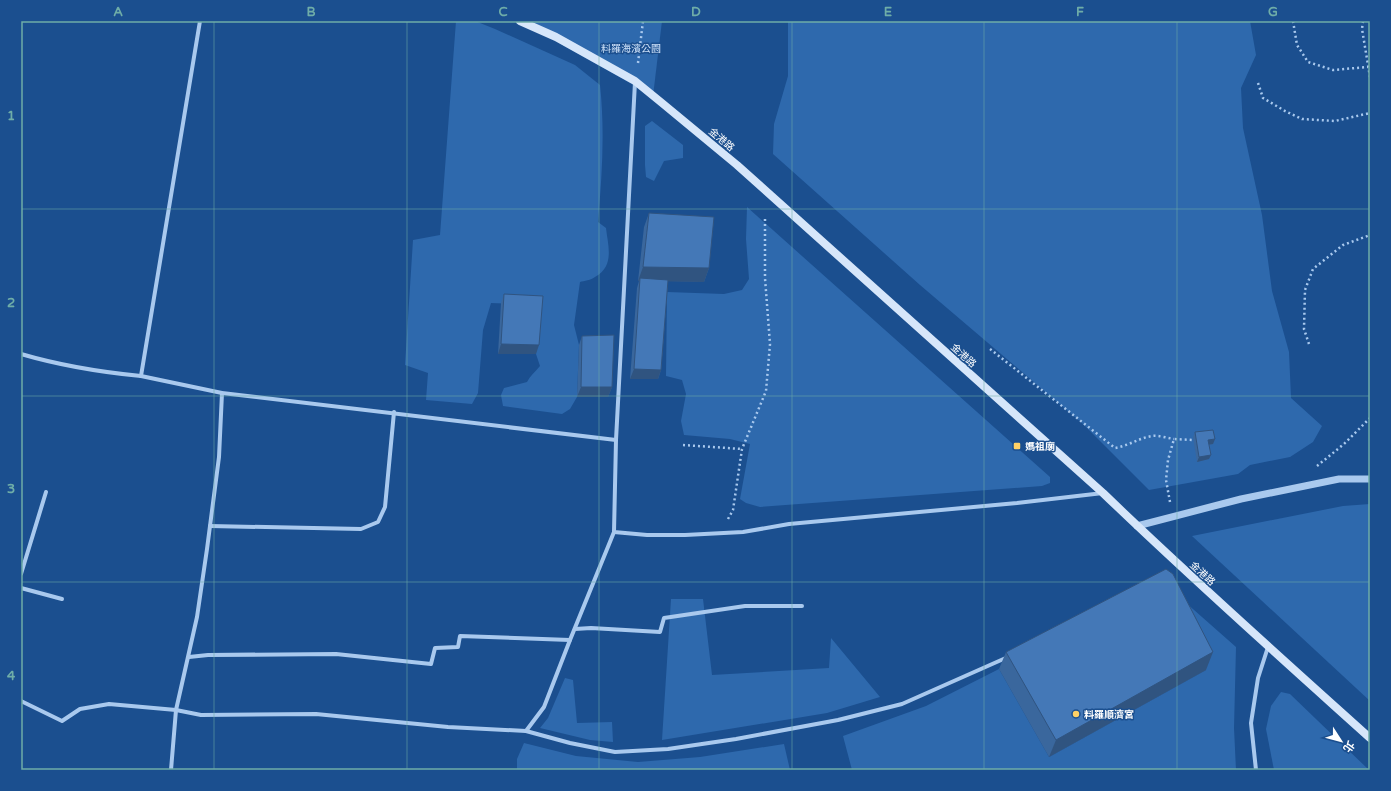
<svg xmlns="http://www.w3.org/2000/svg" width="1391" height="791" font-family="'Varela Round','Noto Sans TC',sans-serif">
  <rect width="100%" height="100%" fill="#1b4f8f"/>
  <g fill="#2e69ad">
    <path d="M456 21H475L495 29 575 65 600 85C605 131 602 176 598 222L606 228C608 246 615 266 595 277 591 280 584 281 580 282L574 325 579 345 577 397 570 409 562 414 503 406 501 395 504 388 527 382C530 376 535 372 540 366L536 354 539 305 491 303 483 330 478 393 472 404 426 400 428 373 405 365 413 240 440 235Z"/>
    <polygon points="520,21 662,21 653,96"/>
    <polygon points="788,21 1250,21 1256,55 1241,88 1243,128 1262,215 1272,291 1289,352 1291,398 1322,426 1313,442 1290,457 1250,465 1238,474 1149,490 1083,424 920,285 773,154 774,124 788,76"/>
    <polygon points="652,121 683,145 683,158 664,161 654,181 646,177 645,165 645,126"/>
    <polygon points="747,207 1050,477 1050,483 1042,486 760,507 746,503 740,499 750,444 730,439 684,435 681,421 686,394 682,380 666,376 667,292 724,294 742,290 749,279 746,239"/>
    <polygon points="1370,504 1370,701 1192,536 1343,506"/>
    <polygon points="671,599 703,599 712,675 829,668 831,638 880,697 827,713 662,740"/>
    <polygon points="1185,602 1236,647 1234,728 1236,770 852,770 843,736 926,706 999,669 1049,757 1206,670"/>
    <polygon points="565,678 573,680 577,723 612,722 613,742 590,740 540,728 548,718"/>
    <polygon points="1281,692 1290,694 1369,770 1274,770 1266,729 1271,706"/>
    <polygon points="524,743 576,756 638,762 700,757 784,744 790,770 517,770 517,759"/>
  </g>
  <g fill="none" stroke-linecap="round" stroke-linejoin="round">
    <g stroke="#a9c9ee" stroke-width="2.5" stroke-dasharray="2 3" stroke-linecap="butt">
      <polyline points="1293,21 1297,45 1308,62 1333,70 1368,67"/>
      <polyline points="1363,21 1362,29 1370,77"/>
      <polyline points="638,63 643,21"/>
      <polyline points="1258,83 1263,98 1285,111 1302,119 1335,121 1370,113"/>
      <polyline points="1309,344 1304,329 1305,290 1313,269 1343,245 1370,235"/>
      <path d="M990 349 1115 448C1128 446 1139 438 1152 436 1158 435 1167 438 1174 439"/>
      <polyline points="683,445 742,449"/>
      <polyline points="1317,466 1344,444 1370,418"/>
      <polyline points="1170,502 1166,480 1168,460 1174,439 1193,440"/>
      <polyline points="728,519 733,510 742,449 766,391 770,344 765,278 765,216"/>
    </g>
    <g stroke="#a9c9ee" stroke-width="4">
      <polyline points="200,21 141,376 222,393 616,440 635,82"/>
      <path d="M21 354C62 366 99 372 141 376"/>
      <polyline points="616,440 614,532 647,535 685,535 743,532 789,524 1017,503 1103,493"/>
      <polyline points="210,526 361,529 378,522 385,507 394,412"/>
      <polyline points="21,574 46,492"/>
      <polyline points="21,588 62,599"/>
      <polyline points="575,629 591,628 660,632 664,618 745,606 802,606"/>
      <polyline points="189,657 208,655 336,654 431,664 435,648 458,647 460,636 570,640"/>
      <polyline points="21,701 62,721 80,709 109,704 176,710 201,715 316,714 448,727 526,731 544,707 570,640 614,532"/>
      <polyline points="526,731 570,743 615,752 668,749 736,739 838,720 902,704 1008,657"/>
      <polyline points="171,770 176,710 197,617 207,549 219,457 222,393"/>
      <polyline points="1256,770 1251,723 1258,678 1268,647"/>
    </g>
    <polyline stroke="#a9c9ee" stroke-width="7" points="1137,526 1241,499 1339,479 1370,479"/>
    <path stroke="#d6e6fa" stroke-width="8" d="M520 21 556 37 635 81 662 103 737 165 1103 493C1190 577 1280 657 1370 738"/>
  </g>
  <g fill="#3a679d">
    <polygon points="649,213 709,268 704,282 668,281 661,370 658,379 630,379 637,288 639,281 638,281 644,227"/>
    <polygon points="504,294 536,354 498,354 501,303"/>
    <polygon points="582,336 612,387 608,397 577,397 579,345"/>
    <polygon points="1195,432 1215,439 1213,444 1209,445 1211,455 1209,459 1197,462 1193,437"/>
    <polygon points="1006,652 1206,670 1049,757 999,669"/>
  </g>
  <g fill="#305480">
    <polygon points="643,267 709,268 704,282 640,281 640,278 639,281 638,281"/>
    <polygon points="501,344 539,345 536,354 498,354"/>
    <polygon points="634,369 661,370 658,379 630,379"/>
    <polygon points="581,387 612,387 608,397 577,397"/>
    <polygon points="1215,439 1213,444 1206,445 1208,440"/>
    <polygon points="1211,455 1209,459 1197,462 1199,457"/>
    <polygon points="1213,652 1206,670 1049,757 1056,740"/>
  </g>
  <g fill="#4478b7" stroke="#305480">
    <polygon points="649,213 714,217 709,268 643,267"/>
    <polygon points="640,278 668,280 661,370 634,369"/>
    <polygon points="504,294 543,296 539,345 501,344"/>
    <polygon points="614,335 612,387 581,387 582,336"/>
    <polygon points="1213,430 1215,439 1208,440 1211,455 1199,457 1195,432"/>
    <polygon points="1166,569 1173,574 1213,652 1056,740 1006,652"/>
  </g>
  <path fill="none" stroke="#6fada8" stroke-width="1" stroke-opacity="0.55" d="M214 21V770M407 21V770M599 21V770M792 21V770M984 21V770M1177 21V770M21 209H1370M21 396H1370M21 582H1370"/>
  <g fill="#ffd166" stroke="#1b4f8f" stroke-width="1.5">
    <rect x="1013" y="442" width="8" height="8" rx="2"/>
    <circle cx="1076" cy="714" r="4"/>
  </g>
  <g text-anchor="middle" stroke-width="3" stroke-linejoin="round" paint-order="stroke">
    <g font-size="10" fill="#cfe3fa" stroke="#1b4f8f">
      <text x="631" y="52">料羅海濱公園</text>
    </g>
    <g font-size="10" fill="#fff" stroke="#1b4f8f">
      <text transform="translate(722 139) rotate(40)" y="4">金港路</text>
      <text transform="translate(964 355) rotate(42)" y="4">金港路</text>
      <text transform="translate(1203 573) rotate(43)" y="4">金港路</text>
    </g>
    <g font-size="10" font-weight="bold" fill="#fff" stroke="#1b4f8f" text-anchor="start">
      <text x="1025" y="450">媽祖廟</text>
      <text x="1084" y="718">料羅順濟宮</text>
    </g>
  </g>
  <rect width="1391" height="791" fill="none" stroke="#1b4f8f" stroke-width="44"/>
  <g transform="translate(1341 741) rotate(126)" stroke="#1b4f8f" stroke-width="3" paint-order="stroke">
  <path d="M0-3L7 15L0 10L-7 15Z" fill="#ffffff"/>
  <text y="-6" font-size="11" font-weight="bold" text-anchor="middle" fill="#ffffff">北</text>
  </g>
  <rect x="22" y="22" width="1347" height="747" fill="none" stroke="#6fada8" stroke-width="1.5"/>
  <g font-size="13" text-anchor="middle" font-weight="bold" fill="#6fada8">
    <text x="118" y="16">A</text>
    <text x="311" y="16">B</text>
    <text x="503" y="16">C</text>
    <text x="696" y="16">D</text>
    <text x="888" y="16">E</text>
    <text x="1080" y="16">F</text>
    <text x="1273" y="16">G</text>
    <text x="11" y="120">1</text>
    <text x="11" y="307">2</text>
    <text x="11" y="493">3</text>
    <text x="11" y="680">4</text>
  </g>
</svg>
